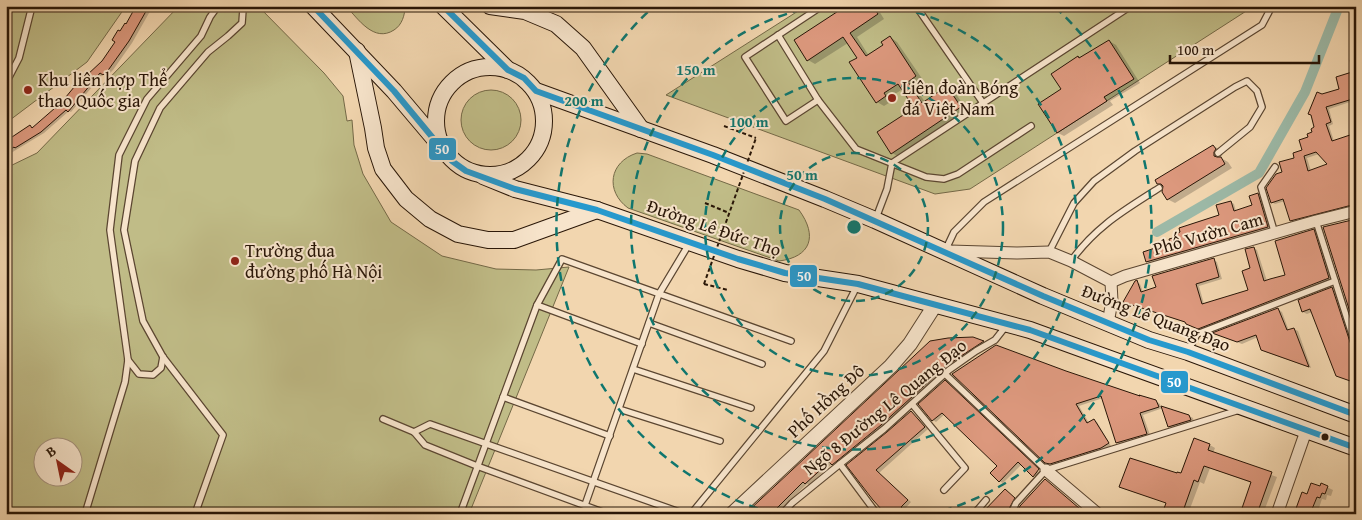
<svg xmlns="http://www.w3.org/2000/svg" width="1362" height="520" font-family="'Gentium Book Plus',serif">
  <rect width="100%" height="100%" fill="#f2d6af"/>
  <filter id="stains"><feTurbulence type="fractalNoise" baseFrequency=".004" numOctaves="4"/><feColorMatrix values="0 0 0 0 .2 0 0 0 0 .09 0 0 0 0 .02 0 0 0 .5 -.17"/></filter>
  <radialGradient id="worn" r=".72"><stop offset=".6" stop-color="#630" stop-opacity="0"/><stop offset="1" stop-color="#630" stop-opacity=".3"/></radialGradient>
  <g fill="#c0bc87" stroke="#746947" fill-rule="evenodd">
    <polygon points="6,6 126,6 87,62 6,123"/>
    <path d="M179 6H258L324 73 343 96 347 121 352 120 354 145 363 174 391 222 442 256 496 269 536 270 569 267 469 514H6V168L37 153ZM42 448H72V478H42Z"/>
    <path d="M346 6H405C405 15 402 25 394 30 374 43 358 19 346 6Z"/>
    <polygon points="806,6 1254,6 970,189 935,194 666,95"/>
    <circle cx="491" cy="120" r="30"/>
    <path d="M637 153 647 154 799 210C818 236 811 257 779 261L628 208C605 191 609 162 637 153Z"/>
  </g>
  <g fill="#0003" fill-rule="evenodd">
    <polygon points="138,6 153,6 132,43 113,70 107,76 103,74 71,112 69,111 44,133 6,156 6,140 8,141 30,127 33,128 57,110 109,54"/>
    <polygon points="848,6 876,6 884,19 857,37 869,56 885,45 890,37 897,42 923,80 914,86 925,102 947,87 954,91 968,112 899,157 892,153 916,108 903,89 890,97 892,101 884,106 877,102 858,58 848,43 815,64 808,60"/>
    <polygon points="1109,41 1116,45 1140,83 1110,101 1113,105 1064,136 1058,133 1062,90 1080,59"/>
    <polygon points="1356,58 1356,70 1355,71 1352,69 1349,60"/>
    <path d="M1352 74 1356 76V100L1329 109 1333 124 1329 126 1334 141 1356 135V206L1294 222 1291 220 1285 201 1275 204 1272 202 1284 173 1303 151 1316 128 1322 95 1341 89ZM1319 154 1330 165 1311 171 1307 158Z"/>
    <polygon points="1213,146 1221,150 1223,153 1221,158 1228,162 1232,168 1175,203 1167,199 1164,187 1158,183"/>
    <polygon points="1258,195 1261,197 1271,229 1150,263 1147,261 1171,244 1221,216 1231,202 1234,204 1236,211 1253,206"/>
    <polygon points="1314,231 1317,233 1332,280 1202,330 1191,326 1186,322 1125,302 1137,282 1140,284 1143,292 1157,288 1214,260 1217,262 1222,279 1199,286 1204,304 1249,291 1254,248 1257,250 1267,281 1286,276"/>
    <polygon points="1332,289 1336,291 1356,352 1356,383 1337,376 1312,312 1307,314 1303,312 1299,301"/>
    <polygon points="1278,309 1282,312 1289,331 1294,329 1298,331 1311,368 1266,352 1262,349 1258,337 1242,344 1215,334"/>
    <polygon points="973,338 986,344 950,368 885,427 836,466 832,464 809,485 807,484 776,514 746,514"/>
    <polygon points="1065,373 1156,401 1160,404 1161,407 1189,416 1193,418 1194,422 1172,428 1169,426 1163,408 1143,415 1150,435 1121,444 1117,442 1103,398 1079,406 1089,423 1094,420 1097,422 1111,446 1105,449 1054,465 1050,464 1046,462"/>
    <polygon points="948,384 1041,474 1037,478 1022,464 1003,483 999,481 998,466 945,414 936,422 933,420"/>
    <polygon points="911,412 928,429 879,473 911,502 904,510 908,514 883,514 884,509 848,465"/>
    <polygon points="1210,445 1215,448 1213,453 1277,477 1263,514 1241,514 1252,483 1210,468 1204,484 1200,482 1188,514 1164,514 1167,503 1121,486 1182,475"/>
    <polygon points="1327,487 1333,490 1331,496 1327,495 1326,500 1322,499 1317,514 1295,514 1308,496 1320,488"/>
    <polygon points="1005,490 1017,500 1010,514 983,514"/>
  </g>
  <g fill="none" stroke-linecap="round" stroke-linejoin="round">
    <polyline stroke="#9cb9a7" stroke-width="10" points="1157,232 1259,173 1305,92 1339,6"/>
  </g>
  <g fill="#dc987d" stroke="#291607" fill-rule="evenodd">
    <polygon points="136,6 149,6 129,41 109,69 103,75 100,73 68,112 66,110 41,132 15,148 14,147 6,152 6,141 30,125 32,128 55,108 56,109 84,75 86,76 102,61 115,42 112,40 118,30 120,31 125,23 126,24"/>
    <polygon points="846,6 873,6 878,14 850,33 866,56 883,45 881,42 890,36 916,76 908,82 922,103 947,86 961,107 891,154 877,132 914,108 898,84 884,93 886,96 876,103 849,62 857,58 843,37 807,61 794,40"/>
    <polygon points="1109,40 1134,79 1104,97 1107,101 1057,133 1038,104 1061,89 1051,74 1078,56 1079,58"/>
    <path d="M1352 72 1356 84V98L1326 107 1331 122 1326 124 1332 141 1356 133V204L1290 221 1283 199 1271 203 1266 188 1276 174 1282 172 1279 162 1294 158 1293 153 1302 150 1299 140 1308 137 1307 134 1312 132 1311 129 1314 127 1311 115 1308 114 1317 92 1322 94 1339 89 1336 77ZM1316 152 1327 164 1308 171 1304 156Z"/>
    <polygon points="1213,145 1216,149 1214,152 1214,156 1217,157 1221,157 1225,164 1167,200 1162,192 1163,186 1161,184 1157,184 1155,180"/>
    <polygon points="1258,193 1268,227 1146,262 1143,252 1170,243 1169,239 1177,237 1176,234 1180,232 1179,228 1219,215 1216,205 1231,201 1234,211 1252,205 1249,196"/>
    <polygon points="1356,219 1356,331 1323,227"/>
    <polygon points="1314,229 1329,278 1198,329 1186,324 1185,322 1123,302 1135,281 1137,280 1141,292 1156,287 1152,276 1214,258 1219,277 1196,284 1202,304 1248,290 1242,271 1250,268 1245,249 1254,247 1264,281 1270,279 1285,275 1275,241"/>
    <polygon points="1332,287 1352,348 1356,352 1356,383 1336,376 1310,309 1302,312 1298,300"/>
    <polygon points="1278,308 1287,330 1294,328 1309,367 1261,350 1256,335 1237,342 1212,333"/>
    <polygon points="973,337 984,341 946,366 881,425 832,465 829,462 805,484 803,482 771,514 745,514 930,341 948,338"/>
    <polygon points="996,345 1066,371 1140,396 1139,395 1156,400 1159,407 1140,413 1147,434 1116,443 1101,396 1076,404 1087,423 1094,419 1109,443 1101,448 1050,464 1045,463 952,374"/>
    <polygon points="945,380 1039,469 1033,477 1018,462 999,482 990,473 997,466 942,413 932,421 918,404"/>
    <polygon points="1161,406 1189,415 1191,420 1168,427"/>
    <polygon points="911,411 925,427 876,470 908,500 901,507 908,514 882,514 882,510 873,500 846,465 887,432"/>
    <polygon points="1194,438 1210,444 1208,450 1272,472 1257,514 1240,514 1251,482 1204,466 1198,482 1194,480 1182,514 1162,514 1166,503 1119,487 1130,458 1177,473 1177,472 1181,473"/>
    <polygon points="1045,479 1086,514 1016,514 1020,506"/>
    <polygon points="1311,483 1320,486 1321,483 1328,486 1325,494 1322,493 1320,498 1317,497 1310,514 1294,514 1302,492 1307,494"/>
    <polygon points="1005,489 1015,498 1006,514 981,514"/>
  </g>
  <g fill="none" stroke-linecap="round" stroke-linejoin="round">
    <defs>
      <g id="service">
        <polyline points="916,6 983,103"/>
        <polyline points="778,35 818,100 856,149 926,177 944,179 958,174 1031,126"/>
        <polyline points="6,83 19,58 32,6"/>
        <polyline points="818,100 786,121 745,57 822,6"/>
        <polyline points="1275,167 1261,187 1275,234"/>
        <polyline points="876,218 887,189 892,163 1131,6"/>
        <polyline points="1316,221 1356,347"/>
        <polyline points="946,249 954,232 984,202 1262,25 1272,6"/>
        <polyline points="1049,252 1074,203 1094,181 1135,151 1235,87 1247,81 1257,91 1262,107 1250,127 1218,153"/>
        <path d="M1071 261C1096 226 1125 210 1159 188"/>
        <polyline points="537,305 642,344"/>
        <polyline points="649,323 762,364"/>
        <polyline points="1189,349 1197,334 1335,281"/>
        <polyline points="128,360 139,374 153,375 161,368 163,357"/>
        <polyline points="633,369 751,408"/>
        <polyline points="945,374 1046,470"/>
        <polyline points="503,397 610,436"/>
        <polyline points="912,404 965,468 944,490"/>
        <polyline points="619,409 720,441"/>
        <polyline points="383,419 414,432 425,445 477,466 608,514"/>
        <polyline points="414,432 430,424 685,514"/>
        <polyline points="840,464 877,514"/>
        <polyline points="1046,470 1239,410"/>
        <polyline points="585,505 659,294 689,244"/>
        <polyline points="85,514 125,382 128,360 110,230 119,155 147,99 201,36 210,17 218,6"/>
        <polyline points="195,514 223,435 163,357 143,321 124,230 135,161 160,108 208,52 228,36 242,23 243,9 238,6"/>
        <polyline points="460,514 537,305 562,259 791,341"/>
        <polyline points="691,514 824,351 857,286"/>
        <polyline points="782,514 792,503 840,464 884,429 949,370 976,351 995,340 1006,326"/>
        <polyline points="974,514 986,500"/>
        <polyline points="1011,514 1016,503 1046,470"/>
      </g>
      <g id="minor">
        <polyline points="950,251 1017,253 1049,252 1071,261 1111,282"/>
        <polyline points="1111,282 1125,276 1316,221 1356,211"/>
        <polyline points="1108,323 1112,301 1111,282"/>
        <polyline points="1046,470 1098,514"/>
        <polyline points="1277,514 1306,431"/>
      </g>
      <polyline id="tertiary" points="732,514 891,366 910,344 935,305"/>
      <g id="secondary">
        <polyline points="313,6 394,91 438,143"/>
        <polyline points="443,6 508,70"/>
        <polyline points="490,6 525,11 556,24 583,48 641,129"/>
        <polyline points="357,51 373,128 376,148 383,169 406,199 430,219 458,234 488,240 514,240 597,210"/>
        <circle cx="490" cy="121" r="54"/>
        <polyline points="536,91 713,155 825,199 875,220 1043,296 1149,340 1188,352 1356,415"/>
        <polyline points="483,176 515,189 597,210 738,259 785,273 858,284 1030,330 1356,448"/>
      </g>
    </defs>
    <use href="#service" stroke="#5b4631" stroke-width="8"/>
    <use href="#minor" stroke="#5b4631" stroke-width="13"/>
    <use href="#tertiary" stroke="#5b4631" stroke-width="16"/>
    <use href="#secondary" stroke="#291607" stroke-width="18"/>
    <g stroke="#291607" stroke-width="2" stroke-dasharray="4 2.5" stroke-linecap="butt">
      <polyline points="6,19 8,6"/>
      <polyline points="724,126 756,138"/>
      <polyline points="705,203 729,213"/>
      <polyline points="704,284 728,290"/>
    </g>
    <use href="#service" stroke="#f7e4cb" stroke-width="5.5"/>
    <use href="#minor" stroke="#f7e4cb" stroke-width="11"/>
    <use href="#tertiary" stroke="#f7e4cb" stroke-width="14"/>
    <use href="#secondary" stroke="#f7e4cb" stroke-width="16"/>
    <polyline stroke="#291607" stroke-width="2" stroke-dasharray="4 2.5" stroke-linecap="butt" points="704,284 756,138"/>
    <defs>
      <g id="bus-1">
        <polyline points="313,6 394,91 452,161 466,171 515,189 597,210 738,259 785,273 858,284 1030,330 1356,448"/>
        <polyline points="443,6 508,70 524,78 536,91 713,155 825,199 1043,296 1149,340 1188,352 1356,415"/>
      </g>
    </defs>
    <use href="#bus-1" stroke="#f7e4cb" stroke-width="10"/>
    <use href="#bus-1" stroke="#2799cd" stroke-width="6"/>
  </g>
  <g fill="none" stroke="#0f766e" stroke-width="2.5" stroke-dasharray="9 6">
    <circle cx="854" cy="227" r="74"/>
    <circle cx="854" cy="227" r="149"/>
    <path d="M887 6A223 223 0 1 1 821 6"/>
    <path d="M772 513A298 298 0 0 1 653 7M1055 7A298 298 0 0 1 936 513"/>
  </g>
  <g fill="#8f2418" stroke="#f7e4cb" stroke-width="2">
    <circle cx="28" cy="90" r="5"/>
    <circle cx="892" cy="98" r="5"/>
    <circle cx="235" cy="261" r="5"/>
  </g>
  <circle fill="#291607" stroke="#f7e4cb" stroke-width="2" cx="1325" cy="437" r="4.5"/>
  <g text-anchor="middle" stroke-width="4" stroke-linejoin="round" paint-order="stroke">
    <g font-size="18" fill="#291607" stroke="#f7e4cb" text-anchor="start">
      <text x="38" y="86">Khu liên hợp Thể<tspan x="38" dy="21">thao Quốc gia</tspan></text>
      <text x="902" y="94">Liên đoàn Bóng<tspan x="902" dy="21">đá Việt Nam</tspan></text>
      <text x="245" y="257">Trường đua<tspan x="245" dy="21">đường phố Hà Nội</tspan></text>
    </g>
    <g font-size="18" fill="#291607" stroke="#f7e4cb">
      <text transform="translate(714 228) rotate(19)" y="6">Đường Lê Đức Thọ</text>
      <text transform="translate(1208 234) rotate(-16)" y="6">Phố Vườn Cam</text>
      <text transform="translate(1156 318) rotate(21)" y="6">Đường Lê Quang Đạo</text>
      <text transform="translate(826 401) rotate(-43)" y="6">Phố Hồng Đô</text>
      <text transform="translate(885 407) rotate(-39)" y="6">Ngõ 8 Đường Lê Quang Đạo</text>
    </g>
  </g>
  <circle cx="854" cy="227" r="8" fill="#0f766e" stroke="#f7e4cb" stroke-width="2.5"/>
  <g font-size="15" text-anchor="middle" font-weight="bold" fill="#0f766e" stroke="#f7e4cb" stroke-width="4" stroke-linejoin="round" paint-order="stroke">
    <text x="696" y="75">150 m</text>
    <text x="584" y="106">200 m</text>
    <text x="749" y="127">100 m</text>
    <text x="802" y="180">50 m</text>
  </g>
  <g stroke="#f7e4cb" stroke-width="2">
    <rect x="428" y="137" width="29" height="24" rx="5" fill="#2799cd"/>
    <rect x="789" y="264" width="29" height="24" rx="5" fill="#2799cd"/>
    <rect x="1160" y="370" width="29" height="24" rx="5" fill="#2799cd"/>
  </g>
  <g font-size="14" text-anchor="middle" font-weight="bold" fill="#fff">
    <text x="442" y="154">50</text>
    <text x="804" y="281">50</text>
    <text x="1174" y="387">50</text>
  </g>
  <rect width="1362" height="520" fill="none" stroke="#f2d6af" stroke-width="25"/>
  <rect x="8" y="8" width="1347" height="505" fill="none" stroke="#291607" stroke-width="2.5"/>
  <rect x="12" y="12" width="1337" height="495" fill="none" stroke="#291607"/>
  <g transform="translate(58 462) rotate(327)"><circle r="24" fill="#f7e4cb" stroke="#a5927d"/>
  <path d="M0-4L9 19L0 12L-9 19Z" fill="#8f2418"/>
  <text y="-8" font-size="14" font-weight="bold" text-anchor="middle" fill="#291607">B</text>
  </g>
  <path d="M1170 55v8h149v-8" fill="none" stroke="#291607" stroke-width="2.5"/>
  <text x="1177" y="55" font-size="15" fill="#291607" stroke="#f7e4cb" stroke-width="4" paint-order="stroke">100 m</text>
  <rect width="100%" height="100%" filter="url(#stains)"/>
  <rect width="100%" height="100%" fill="url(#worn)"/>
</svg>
